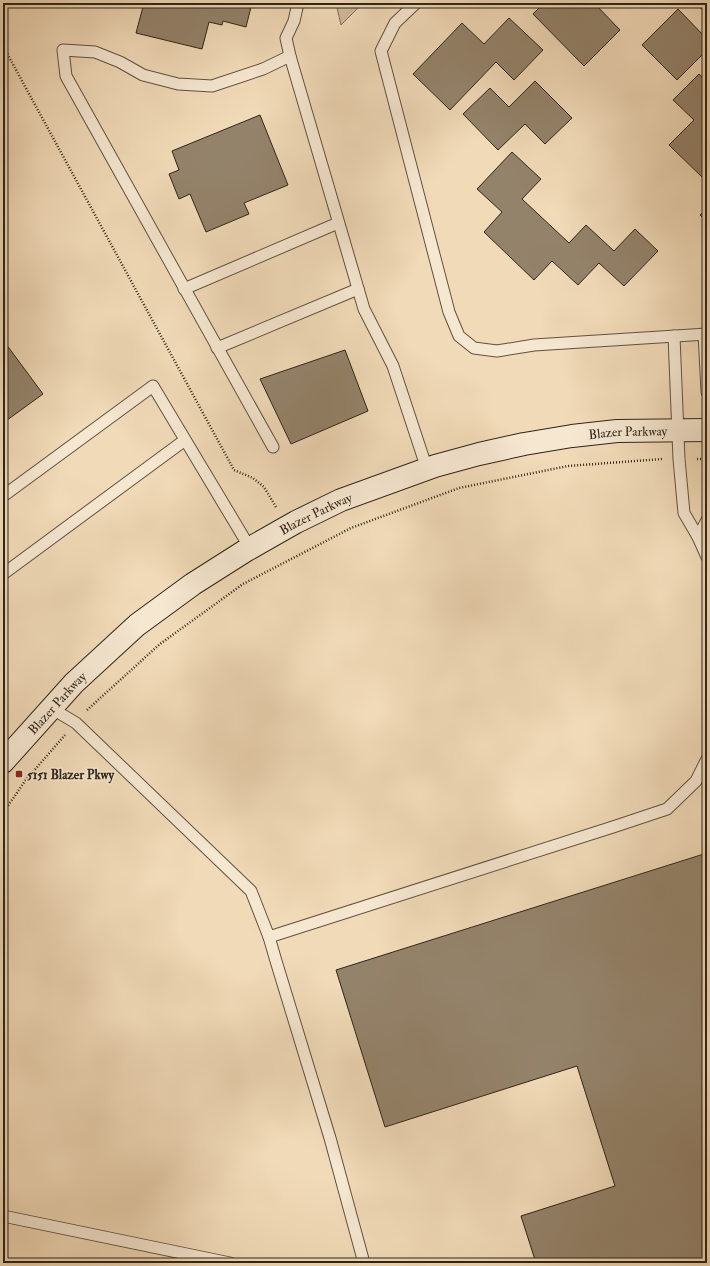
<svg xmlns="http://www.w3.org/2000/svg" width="710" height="1266" font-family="'IM FELL Double Pica',serif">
  <rect width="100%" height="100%" fill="#f1dab8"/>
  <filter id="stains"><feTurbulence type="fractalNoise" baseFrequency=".005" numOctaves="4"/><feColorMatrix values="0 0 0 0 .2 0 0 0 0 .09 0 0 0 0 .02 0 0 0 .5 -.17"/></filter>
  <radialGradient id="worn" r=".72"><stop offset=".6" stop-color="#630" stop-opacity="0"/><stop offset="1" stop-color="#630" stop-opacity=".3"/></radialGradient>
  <polygon fill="#d0bb9d" stroke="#80705a" points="336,3 363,3 341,25"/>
  <g fill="#94836b" stroke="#2f2518">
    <polygon points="144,3 252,3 246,27 223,21 222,25 209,22 202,49 136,33"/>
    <polygon points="544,3 594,3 620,30 584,66 533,14"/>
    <polygon points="678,9 707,39 707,50 677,80 642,45"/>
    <polygon points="509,18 543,50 514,80 496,62 450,110 413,74 462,23 484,44"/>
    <polygon points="699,74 707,82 707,174 703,178 669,145 694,120 673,100"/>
    <polygon points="535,81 572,118 545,144 525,124 498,150 463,114 490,88 509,107"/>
    <polygon points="260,115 288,185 244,203 249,214 206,232 190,194 179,199 169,174 179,170 172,151"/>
    <polygon points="512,152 541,179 522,199 569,243 586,225 614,251 635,229 658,251 624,286 599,263 578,285 552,261 534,280 484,232 502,212 477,189"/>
    <polygon points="707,209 707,222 700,215"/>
    <polygon points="3,340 43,394 3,423"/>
    <polygon points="345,350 368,411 291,444 260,379"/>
    <polygon points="707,853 707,1263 536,1263 521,1216 615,1186 577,1066 385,1127 336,970"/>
  </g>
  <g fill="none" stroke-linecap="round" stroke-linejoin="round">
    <defs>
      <g id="lane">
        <polyline points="298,3 294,21 286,38 290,56 364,309 393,366 427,469"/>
        <polyline points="416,3 395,23 381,51 449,312 459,336 474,348 497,351 534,345 707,334"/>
        <polyline points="704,3 707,6"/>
        <polyline points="184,289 338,223"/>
        <polyline points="704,334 707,392"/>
        <polyline points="674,336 679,459 684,513 698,537 707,557"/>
        <polyline points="217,348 358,289"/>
        <polyline points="273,447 66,76 63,50 95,52 120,62 143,75 178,84 212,86 263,69 290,56"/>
        <polyline points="3,496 153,386 250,548"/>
        <polyline points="698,537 707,520"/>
        <polyline points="3,574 185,440"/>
        <polyline points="51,708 76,723 251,891 269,937 276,961 330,1138 364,1263"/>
        <polyline points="269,937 616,826 667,809 696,781 707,759"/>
        <polyline points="3,1216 230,1263"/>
      </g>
      <g id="secondary">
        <path id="s1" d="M3 762 74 683 137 625 193 584 245 551 296 522 341 500 435 466 479 454 524 444 572 436 617 431 707 430"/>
      </g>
    </defs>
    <use href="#lane" stroke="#605240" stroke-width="13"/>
    <use href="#secondary" stroke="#2f2518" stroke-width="24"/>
    <g stroke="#2f2518" stroke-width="2.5" stroke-dasharray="1 2" stroke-linecap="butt">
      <polyline points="3,46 234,470 253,478 264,487 276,507"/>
      <polyline points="697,459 707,459"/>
      <polyline points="87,710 160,644 243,584 351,528 459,488 568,466 662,459"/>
      <polyline points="3,813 25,781 65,735"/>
    </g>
    <use href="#lane" stroke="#f6e7d1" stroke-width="11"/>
    <use href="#secondary" stroke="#f6e7d1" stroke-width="22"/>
  </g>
  <rect fill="#8f2418" stroke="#f6e7d1" stroke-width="1.5" x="15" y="770" width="8" height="8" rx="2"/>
  <g text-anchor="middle" stroke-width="3" stroke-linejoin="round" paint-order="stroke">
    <g font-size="13" fill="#2f2518" stroke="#f6e7d1">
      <text dy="5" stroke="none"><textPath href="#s1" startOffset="728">Blazer Parkway</textPath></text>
      <text dy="5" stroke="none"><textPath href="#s1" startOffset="403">Blazer Parkway</textPath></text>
      <text dy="5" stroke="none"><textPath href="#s1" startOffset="80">Blazer Parkway</textPath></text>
    </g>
    <g font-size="13" font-weight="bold" fill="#2f2518" stroke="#f6e7d1" text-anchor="start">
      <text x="27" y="779">5151 Blazer Pkwy</text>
    </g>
  </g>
  <rect width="710" height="1266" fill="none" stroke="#f1dab8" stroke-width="16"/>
  <rect x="4" y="4" width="702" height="1258" fill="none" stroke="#2f2518" stroke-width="2"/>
  <rect x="8" y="8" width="694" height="1250" fill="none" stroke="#2f2518"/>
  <rect width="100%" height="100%" filter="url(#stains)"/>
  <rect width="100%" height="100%" fill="url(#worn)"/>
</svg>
